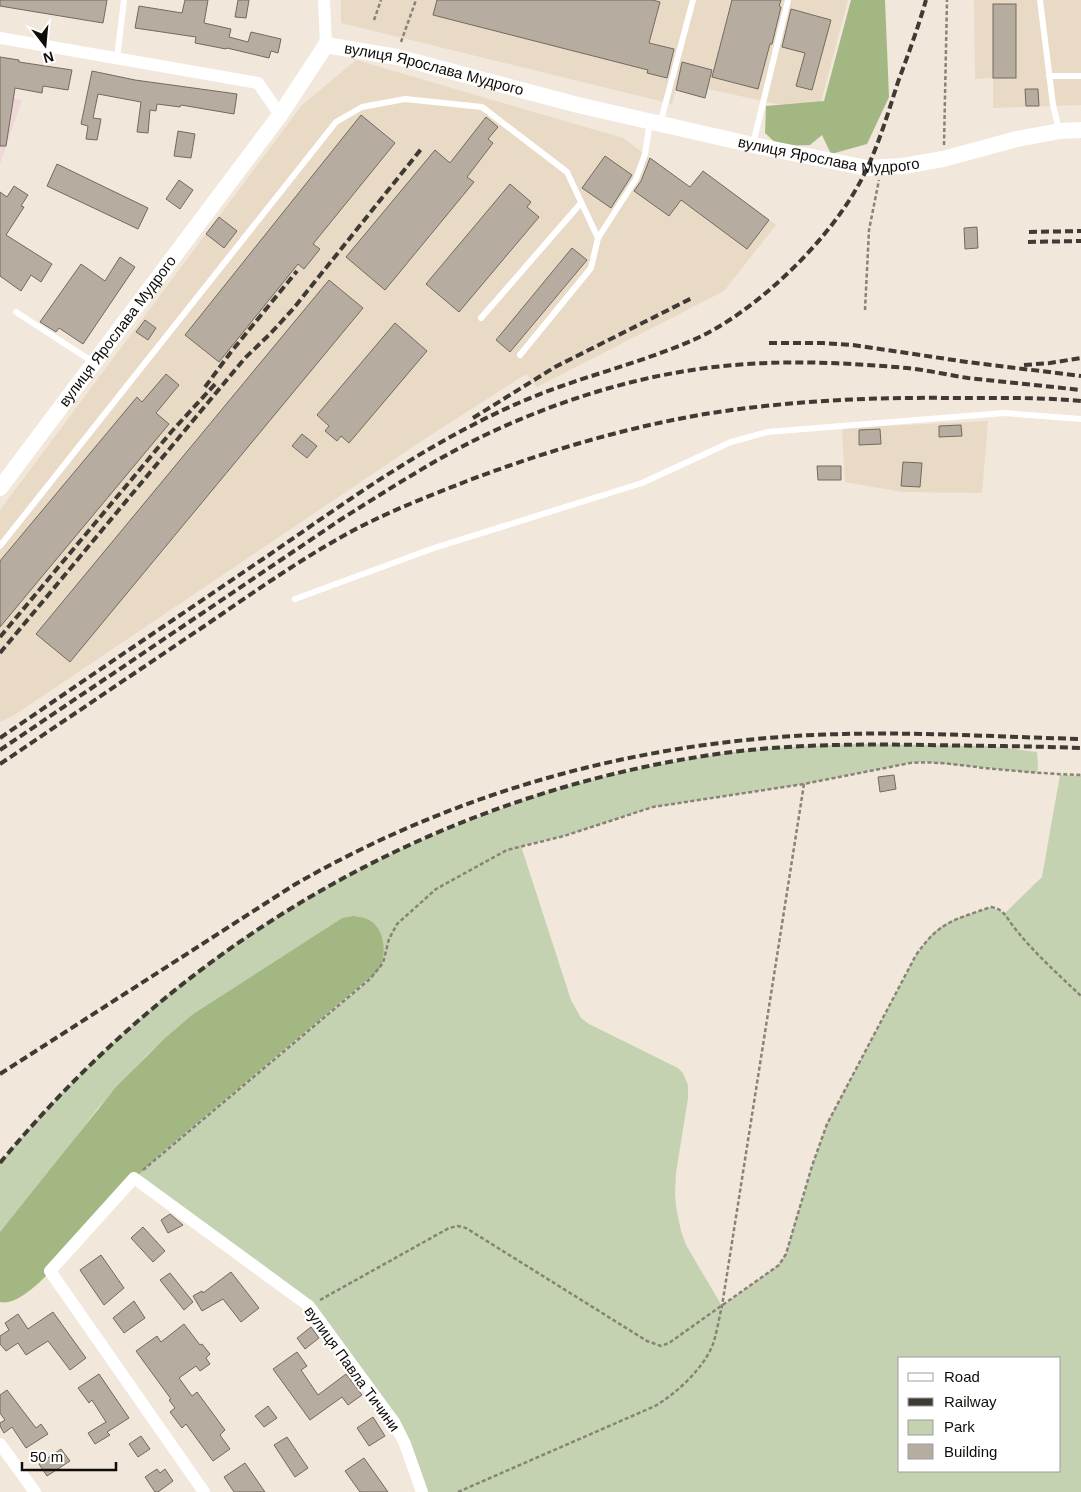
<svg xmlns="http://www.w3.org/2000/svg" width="1081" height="1492" font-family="Helvetica,sans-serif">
  <rect width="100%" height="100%" fill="#f1e7da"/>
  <g fill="#e9dac6">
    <polygon points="341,0 848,0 818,113 708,89 705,98 676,90 672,104 341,23"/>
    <polygon points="974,0 1081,0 1081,105 993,108 993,78 975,79"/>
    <polygon points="356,60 623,138 690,187 703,171 776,225 724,291 537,387 526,374 423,440 13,716 0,722 0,510 302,105"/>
    <polygon points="988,421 982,493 902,492 845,482 842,428"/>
  </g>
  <polygon fill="#f2d7da" points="0,96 22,100 0,164"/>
  <path fill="#c4d2b1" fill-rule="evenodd" d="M857 744 991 746 1037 752 1038 766 1037 773 946 764 922 762 910 763 804 784 653 807 564 836 521 846 571 1000 581 1018 589 1024 678 1068 683 1073 688 1085V1098L676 1173 675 1194 676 1207 681 1231 686 1245 722 1306 778 1265 786 1254 812 1166 827 1124 916 955C921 949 925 942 930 936 945 919 971 914 991 907L1005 913 1042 877 1060 775 1081 776V1492H422L405 1444 309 1306 134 1178 160 1154 370 979 353 916 342 918 193 1014 149 1053 98 1108 52 1169 0 1232V1163C133 1001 301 879 498 810 512 805 526 799 540 794 597 777 655 764 714 755 761 747 810 746 857 744ZM900 1358H1060V1471H900Z"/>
  <g fill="#a2b782">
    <polygon points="851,0 885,0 889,97 867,144 831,154 822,135 810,145 779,146 765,133 766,106 824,101"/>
    <path d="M353 916C358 917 364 917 369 920 386 929 387 957 378 971L160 1154C129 1183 101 1214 73 1246 58 1262 43 1282 25 1294 18 1299 8 1304 0 1302V1232L116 1087 164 1039 193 1014 342 918Z"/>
  </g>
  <g fill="#b6aca0" stroke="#736a5f">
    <polygon points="0,0 107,0 103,23 0,6"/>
    <polygon points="185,0 208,0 204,23 231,29 229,37 248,42 251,32 281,39 278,53 271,51 269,58 227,48 226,49 195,43 196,37 135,28 139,6 182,13"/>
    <polygon points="238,0 249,0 246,18 235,17"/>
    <polygon points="437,0 652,0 660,2 649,43 674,49 667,78 647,73 648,70 433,15"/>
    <polygon points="732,0 781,0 779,6 781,7 772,44 770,44 758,89 712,77"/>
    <rect x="993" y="4" width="23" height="74"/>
    <polygon points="791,9 831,20 812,90 796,86 805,53 782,47"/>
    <polygon points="0,57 19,60 19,62 72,70 68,90 43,86 42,93 15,88 6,146 0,146"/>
    <polygon points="682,62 712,70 705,98 676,90"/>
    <polygon points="92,71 135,80 237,94 234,114 181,105 180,107 157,104 156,111 150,110 148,133 137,132 141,102 98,94 93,118 101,119 97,140 86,139 88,126 81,124"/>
    <polygon points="1025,89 1038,89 1039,106 1026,106"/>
    <polygon points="361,115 395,143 313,244 320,249 304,269 298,264 219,362 185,335"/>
    <polygon points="486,117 498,127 488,139 493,143 467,177 474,182 385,290 346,257 435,150 450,163"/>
    <polygon points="178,131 195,134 191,158 174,156"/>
    <polygon points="605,156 632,175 611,208 582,188"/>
    <polygon points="650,158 690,187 703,171 769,220 747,249 681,200 669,216 634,191 641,181"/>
    <polygon points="57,164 148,208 138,229 47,186"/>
    <polygon points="179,180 193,190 180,209 166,199"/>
    <polygon points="510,184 531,202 527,207 539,217 459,312 426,284"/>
    <polygon points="14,186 28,195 21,206 24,207 6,235 52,264 41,282 31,275 21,291 0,276 0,192 7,197"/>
    <polygon points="219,217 237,231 224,248 206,234"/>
    <polygon points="977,227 978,248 965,249 964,228"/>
    <polygon points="572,248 587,260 510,352 496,340"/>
    <polygon points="120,257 135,267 83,344 59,328 56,332 40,322 81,264 105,281"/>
    <polygon points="329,280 363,308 70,662 36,634"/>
    <polygon points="145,320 156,328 148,340 136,332"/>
    <polygon points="395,323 427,351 349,443 341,436 337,441 325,431 329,426 317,415"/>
    <polygon points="166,374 179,385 156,413 169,424 0,627 0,561 137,397 142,402"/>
    <polygon points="961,425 962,436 939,437 939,426"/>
    <polygon points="880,429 881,444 859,445 859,430"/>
    <polygon points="302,434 317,446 307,458 292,446"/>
    <polygon points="903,462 922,463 920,487 901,486"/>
    <polygon points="817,466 841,466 841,480 818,480"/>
    <polygon points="894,775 896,789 880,792 878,777"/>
    <polygon points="170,1214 183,1225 168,1233 161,1220"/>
    <polygon points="143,1227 165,1251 153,1262 131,1238"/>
    <polygon points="101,1255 124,1288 104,1305 80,1270"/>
    <polygon points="231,1272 259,1308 241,1322 223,1299 202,1311 193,1296 202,1291 203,1293"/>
    <polygon points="170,1273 193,1302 184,1310 160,1280"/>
    <polygon points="134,1301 145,1318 124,1333 113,1318"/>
    <polygon points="53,1312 86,1358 70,1370 48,1341 26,1355 18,1343 6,1351 0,1344 0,1336 9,1330 5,1323 18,1314 28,1329"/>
    <polygon points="184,1324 200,1345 202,1344 210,1354 206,1358 210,1364 200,1371 196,1366 179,1378 192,1396 197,1392 225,1430 220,1435 230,1449 213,1461 186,1424 182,1428 170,1412 175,1408 169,1400 171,1399 136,1351 157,1336 161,1342"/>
    <polygon points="311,1327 319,1338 305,1349 297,1338"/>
    <polygon points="297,1352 307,1366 301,1370 318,1395 346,1374 362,1395 348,1405 342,1397 310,1420 273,1369"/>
    <polygon points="99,1374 129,1418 107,1432 110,1435 95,1444 88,1433 106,1422 92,1400 89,1403 78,1388"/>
    <polygon points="7,1390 36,1428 41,1424 48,1434 26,1448 12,1427 4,1433 0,1426 0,1423 5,1420 0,1413 0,1395"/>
    <polygon points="268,1406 277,1418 264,1427 255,1416"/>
    <polygon points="373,1417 385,1436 369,1446 357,1428"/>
    <polygon points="141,1436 150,1449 138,1457 129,1444"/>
    <polygon points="287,1437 308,1468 295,1477 274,1445"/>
    <polygon points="61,1449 70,1461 47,1476 39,1464"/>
    <polygon points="364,1458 388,1492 360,1492 345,1471"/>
    <polygon points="245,1463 265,1492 234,1492 224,1477"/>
    <polygon points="157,1469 160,1473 165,1469 173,1481 158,1492 155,1492 145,1477"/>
  </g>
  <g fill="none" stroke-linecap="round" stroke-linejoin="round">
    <g stroke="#888278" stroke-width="2.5" stroke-dasharray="4 2.5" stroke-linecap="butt">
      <polyline points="374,20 381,0"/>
      <polyline points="401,42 416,0"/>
      <polyline points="944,145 947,0"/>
      <polyline points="865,310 869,230 879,180"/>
      <path d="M143 1170 370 979 383 963 389 939 397 924 436 889 507 850 564 836 653 807 804 784 910 763C935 761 960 765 984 768 1016 771 1048 774 1081 775"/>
      <path d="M320 1300 449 1228 458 1226 466 1228 647 1341 661 1346 669 1343 779 1265 786 1254 812 1166 827 1124 916 955C940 921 954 920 991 907 1004 909 1006 917 1013 926 1033 952 1058 974 1081 996"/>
      <path d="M458 1492 655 1406C677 1393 704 1368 713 1344 717 1332 719 1318 722 1306L804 784"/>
    </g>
    <g stroke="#fff" stroke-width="6">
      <polyline points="1040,0 1053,105 1059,130"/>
      <polyline points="117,58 124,0"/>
      <polyline points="1049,76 1081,76"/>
      <polyline points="660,124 693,0"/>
      <polyline points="753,144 788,0"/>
      <polyline points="16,312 93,362"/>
      <polyline points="481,318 581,203"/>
      <polyline points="520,355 591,268 598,238 636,179 645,154 650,122"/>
      <polyline points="0,546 336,122 362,107 405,99 482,107 567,172 598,238"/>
      <polyline points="295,599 434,548 642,483 731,442 767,432 1004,413 1081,419"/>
    </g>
    <g stroke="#fff" stroke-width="12">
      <polyline points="324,0 326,45"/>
      <polyline points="0,38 258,83 280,115"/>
      <polyline points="0,1444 35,1492"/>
      <polyline points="204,1492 50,1271 134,1178 309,1306 394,1422 405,1444 422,1492"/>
    </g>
    <path stroke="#fff" stroke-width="16" id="s1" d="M0 488 280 115 326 45 397 57 578 105 753 145 867 168 903 166 943 159 1017 139 1060 131 1081 130"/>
    <g stroke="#3f3a33" stroke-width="4" stroke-dasharray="8 4" stroke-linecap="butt">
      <polyline points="1029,232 1081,231"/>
      <polyline points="1028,242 1081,241"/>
      <polyline points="769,343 823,343 853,345 967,362 1081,376"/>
      <polyline points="1024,365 1050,363 1081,358"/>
      <polyline points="205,387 231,352 297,271"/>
      <polyline points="473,418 555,367 692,298"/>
      <polyline points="0,637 172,431 217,382"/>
      <polyline points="0,653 245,358 270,334 293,309 422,148"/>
      <path d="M0 738C89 677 177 617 266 557 320 520 374 481 431 448 472 424 514 403 559 387 604 371 650 359 693 340 753 314 823 246 855 191 875 158 886 119 898 82 908 55 918 28 926 0"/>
      <path d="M0 750 340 520C386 491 432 461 481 437 560 399 647 372 735 365 792 360 850 363 907 368 927 370 948 375 968 378 1006 382 1044 386 1081 390"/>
      <path d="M0 764C67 719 133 674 200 629 250 595 300 559 354 530 390 511 429 496 467 481 544 452 623 428 705 414 786 401 870 397 952 398 995 398 1038 397 1081 401"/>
      <path d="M0 1074 294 885C462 788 650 738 844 734 923 732 1002 737 1081 739"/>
      <path d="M0 1163C182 942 433 795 717 754 787 744 858 744 929 745 980 746 1030 746 1081 748"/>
    </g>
  </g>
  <g text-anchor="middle" stroke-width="4.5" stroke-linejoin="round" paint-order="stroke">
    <g font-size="15" fill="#100d08" stroke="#fff">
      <text dy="5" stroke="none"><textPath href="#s1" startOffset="661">вулиця Ярослава Мудрого</textPath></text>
      <text dy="5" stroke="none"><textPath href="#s1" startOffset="1066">вулиця Ярослава Мудрого</textPath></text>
      <text dy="5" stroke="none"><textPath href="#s1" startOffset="196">вулиця Ярослава Мудрого</textPath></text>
      <text transform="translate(352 1369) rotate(54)" y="5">вулиця Павла Тичини</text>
    </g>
  </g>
  <rect x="898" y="1357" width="162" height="115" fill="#ffffff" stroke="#9f9e9c"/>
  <rect x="908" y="1373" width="25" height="8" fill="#ffffff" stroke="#9f9e9c"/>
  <text x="944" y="1382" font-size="15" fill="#100d08">Road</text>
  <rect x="908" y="1398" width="25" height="8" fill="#3f3a33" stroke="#9f9e9c"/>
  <text x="944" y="1407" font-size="15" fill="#100d08">Railway</text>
  <rect x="908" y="1420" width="25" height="15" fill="#c4d2b1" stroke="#9f9e9c"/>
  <text x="944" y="1432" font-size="15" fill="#100d08">Park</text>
  <rect x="908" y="1444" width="25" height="15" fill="#b6aca0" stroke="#9f9e9c"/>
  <text x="944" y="1457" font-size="15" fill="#100d08">Building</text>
  <g transform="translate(45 45) rotate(164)" stroke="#ffffff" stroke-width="4" paint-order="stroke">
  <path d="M0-4L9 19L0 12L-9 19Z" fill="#100d08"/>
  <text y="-8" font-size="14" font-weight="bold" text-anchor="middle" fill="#100d08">N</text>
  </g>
  <path d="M22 1462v8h94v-8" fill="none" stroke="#100d08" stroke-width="2.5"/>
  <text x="30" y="1462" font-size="15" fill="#100d08" stroke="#ffffff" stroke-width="4" paint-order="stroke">50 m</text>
</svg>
